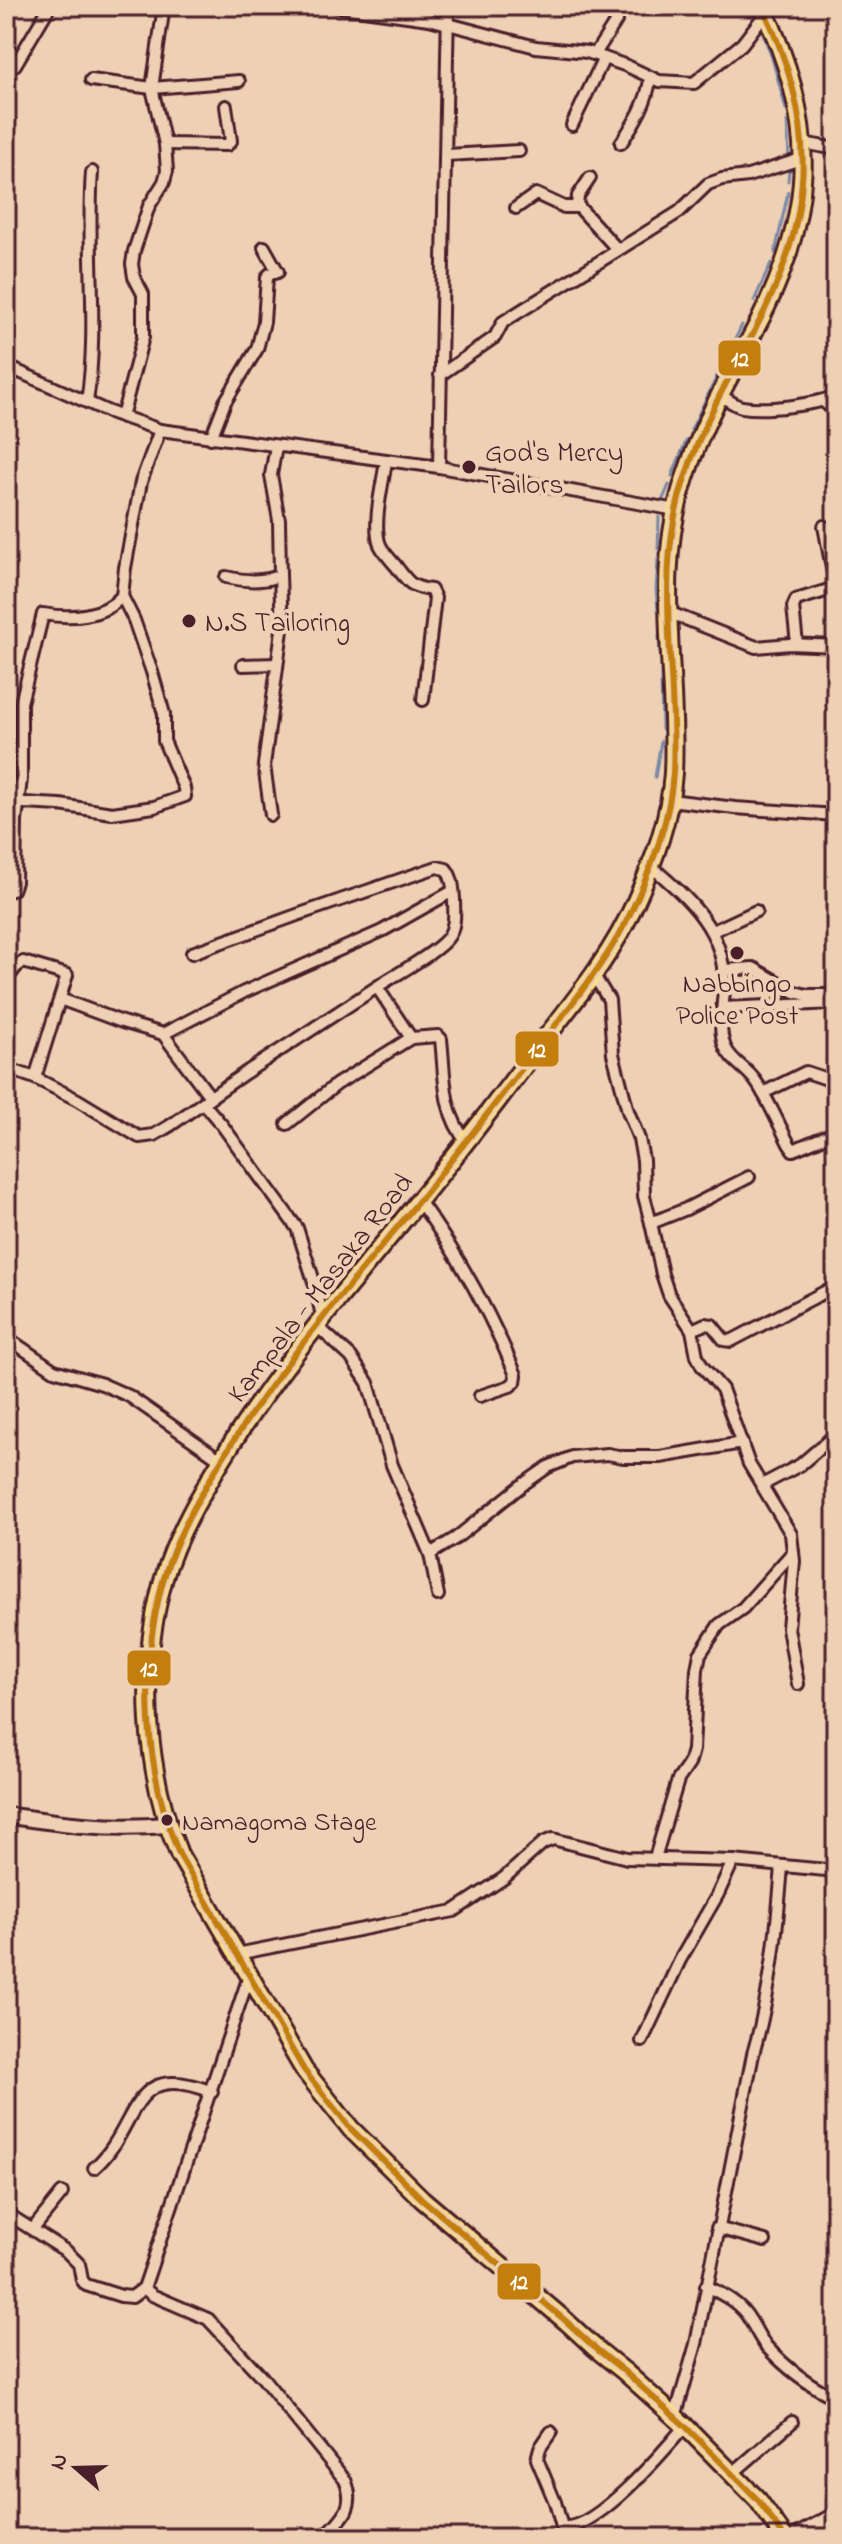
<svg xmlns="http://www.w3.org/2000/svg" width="842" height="2544" font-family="'Indie Flower',sans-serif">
  <rect width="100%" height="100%" fill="#eed1b4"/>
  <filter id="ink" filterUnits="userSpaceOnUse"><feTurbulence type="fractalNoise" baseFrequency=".0125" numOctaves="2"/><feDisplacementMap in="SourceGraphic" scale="16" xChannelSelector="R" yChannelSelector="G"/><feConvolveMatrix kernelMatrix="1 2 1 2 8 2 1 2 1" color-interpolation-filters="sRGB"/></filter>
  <g filter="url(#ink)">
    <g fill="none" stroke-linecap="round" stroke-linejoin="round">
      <g stroke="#7a89a6" stroke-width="3">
        <polyline points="750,6 755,14"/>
        <polyline points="761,28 772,58 786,109"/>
        <polyline points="787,121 789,158"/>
        <polyline points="788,181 789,170"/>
        <polyline points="775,253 788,192"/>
        <polyline points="754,301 771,263"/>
        <polyline points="726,358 742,325"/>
        <polyline points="691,430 721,368"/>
        <polyline points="672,476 686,441"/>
        <polyline points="663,499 669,485"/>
        <polyline points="658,549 659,517"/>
        <polyline points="658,559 656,590 658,610"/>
        <polyline points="659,636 660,653"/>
        <polyline points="661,671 662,729"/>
        <polyline points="655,777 661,741"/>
      </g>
      <defs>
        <g id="street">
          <polyline points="334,6 429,19 536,47 587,52 627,66 659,81 694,83 742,44 765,14"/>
          <polyline points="595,54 616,21 621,6"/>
          <polyline points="15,65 50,6"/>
          <polyline points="91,80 152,88 239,81"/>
          <polyline points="572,125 604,58"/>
          <path d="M621 143C634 123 648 102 650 78"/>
          <polyline points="803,143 836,149"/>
          <polyline points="165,144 227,145 231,141 226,106"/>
          <polyline points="447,155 519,151"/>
          <polyline points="590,178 578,196 577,205 617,249"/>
          <polyline points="516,208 536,194 564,207 579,207"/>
          <polyline points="6,366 109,412 160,430 439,467 676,510"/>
          <polyline points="440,375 495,337 503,322 679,212 708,184 722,179 748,176 804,158"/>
          <path d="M720 395C727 399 734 405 742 407 766 411 814 405 836 396"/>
          <polyline points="823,401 836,412"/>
          <path d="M87 402C99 326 86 249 92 172"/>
          <polyline points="122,417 143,337 143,294 134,277 132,264 134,251 149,206 164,182 167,171 165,144 152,88 164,6"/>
          <polyline points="211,438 225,402 257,349 264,322 267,277 270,274 278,272 264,247"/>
          <path d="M386 461C383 483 372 524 380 545 384 553 390 559 396 566 408 582 410 587 431 590L435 598 423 700"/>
          <polyline points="439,467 448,6"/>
          <path d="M226 577C244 581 264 583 280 575L279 520 271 475 276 446"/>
          <polyline points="668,612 756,647 790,644 836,646"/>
          <polyline points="797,644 793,607 796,600 832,589 835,584 824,526"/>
          <polyline points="243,665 276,664"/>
          <polyline points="670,800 735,808 836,815"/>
          <polyline points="6,802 60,805 112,813 154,807 185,796 184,788 164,741 164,714 152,672 134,620 122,596 125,568 141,482 160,430"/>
          <polyline points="271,815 264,765 282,630 280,575"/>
          <path d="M651 866C689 899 726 931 724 986 724 1006 717 1028 725 1047 731 1061 746 1068 754 1079 766 1094 779 1125 789 1144L793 1150 836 1132"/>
          <path d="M6 892 12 890 15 882 16 821 21 779V703L43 614C70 619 104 617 122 596"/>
          <polyline points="713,931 756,911"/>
          <path d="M192 953 297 915 437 867 446 869C453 878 453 888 454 899 454 911 456 925 449 936 440 951 393 976 377 987"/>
          <polyline points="725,970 753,968 795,992 807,995 836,995"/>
          <polyline points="593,974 609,1000 613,1054 628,1111 639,1139 643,1160 644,1196 651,1223 686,1209 749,1177"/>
          <polyline points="6,980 16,967 23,962 67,975 35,1078"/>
          <polyline points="60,999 122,1022 163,1034"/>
          <polyline points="723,1008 836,1003"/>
          <polyline points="6,1068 35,1078 78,1100 139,1137 154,1135 171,1125 245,1073 377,987 411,1038"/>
          <polyline points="763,1093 806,1072 827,1079 836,1078"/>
          <polyline points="211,1098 163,1034 244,992 382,931 453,891"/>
          <polyline points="203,1103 222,1125 297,1228 316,1288 322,1317"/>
          <path d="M287 1124 337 1084 411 1038 438 1036 441 1039C445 1075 442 1113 467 1142"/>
          <path d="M419 1201C459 1256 490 1312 516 1375L515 1382 510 1386 480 1396"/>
          <polyline points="651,1223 662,1274 669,1295 692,1330 697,1356 702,1366 722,1389 749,1464 791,1534 794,1561 788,1628 798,1684"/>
          <polyline points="316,1325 351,1357 368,1383 392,1465 430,1554 438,1595"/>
          <polyline points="692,1330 705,1324 712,1325 724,1340 731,1341 836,1286"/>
          <polyline points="6,1337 54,1370 102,1384 129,1396 221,1460"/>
          <polyline points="762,1485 800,1465 836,1434"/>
          <polyline points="430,1554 456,1538 525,1483 548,1467 572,1457 608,1454 623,1457 660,1457 742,1443"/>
          <polyline points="655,1858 678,1780 689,1764 693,1750 697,1669 700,1654 719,1625 743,1608 793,1552"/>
          <polyline points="237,1954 454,1911 504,1878 543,1843 553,1839 627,1858 733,1861 836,1871"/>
          <path d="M249 1976 144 2288 152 2295 208 2319 262 2377 345 2480C357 2507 342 2519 323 2538"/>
          <polyline points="642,2041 680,1960 718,1894 733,1861"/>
          <path d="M94 2168C141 2127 127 2058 212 2092"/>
          <polyline points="6,2213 66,2251 79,2264 82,2280 86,2285 121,2296 132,2297 144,2288"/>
          <polyline points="717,2228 765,2241"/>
          <polyline points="33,2229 62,2193"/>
          <path d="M706 2286C722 2294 741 2303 750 2320 756 2329 759 2337 766 2346 786 2368 810 2386 836 2398"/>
          <path d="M675 2417 696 2344 753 2054C771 1992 777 1930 782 1866"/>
          <path d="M551 2432 540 2448 537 2459 555 2502 562 2527C595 2532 664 2451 685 2426"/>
          <polyline points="733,2473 792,2422"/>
          <polyline points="556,2538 557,2538"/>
        </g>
        <g id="secondary">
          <path d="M6 1815C63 1824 110 1830 167 1825"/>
          <polyline points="794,2538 836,2515"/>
        </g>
        <path id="primary" d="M762 6C821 128 815 220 750 339 725 384 701 428 685 478 652 574 678 674 673 773 670 818 654 861 636 901 612 957 570 1006 533 1054 490 1111 446 1168 400 1224 330 1308 259 1392 205 1488 188 1517 172 1549 163 1581 139 1669 144 1770 179 1854L304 2070 351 2129 422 2199 567 2322 594 2347 625 2372 685 2426 758 2500 785 2538"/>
      </defs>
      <use href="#street" stroke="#4a1f2b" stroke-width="16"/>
      <use href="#secondary" stroke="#4a1f2b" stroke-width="20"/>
      <use href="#primary" stroke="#4a1f2b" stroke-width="22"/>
      <use href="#street" stroke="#eed1b4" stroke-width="10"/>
      <use href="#secondary" stroke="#eed1b4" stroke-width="14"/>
      <use href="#primary" stroke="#fce080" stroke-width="16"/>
      <defs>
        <path id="bus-1" d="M762 6C821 128 815 220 750 339 725 384 701 428 685 478 652 574 678 674 673 773 670 818 654 861 636 901 612 957 570 1006 533 1054 490 1111 446 1168 400 1224 330 1308 259 1392 205 1488 188 1517 172 1549 163 1581 139 1669 144 1770 179 1854L304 2070 351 2129 422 2199 567 2322 594 2347 625 2372 685 2426 758 2500 785 2538"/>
      </defs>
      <use href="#bus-1" stroke="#eed1b4" stroke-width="12"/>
      <use href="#bus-1" stroke="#c37e0d" stroke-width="6"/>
    </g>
  </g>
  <g fill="#4a1f2b" stroke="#eed1b4" stroke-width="3">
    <circle cx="469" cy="467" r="8"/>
    <circle cx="189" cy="621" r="8"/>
    <circle cx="737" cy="953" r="8"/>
    <circle cx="167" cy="1820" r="7"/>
  </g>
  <g text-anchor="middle" stroke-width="8" stroke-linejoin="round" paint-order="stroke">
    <g font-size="26" fill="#4a1f2b" stroke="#eed1b4" text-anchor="start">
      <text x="182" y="1830">Namagoma Stage</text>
    </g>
    <g font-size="28" fill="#4a1f2b" stroke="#eed1b4" text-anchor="start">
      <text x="485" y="461">God's Mercy<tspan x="485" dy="32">Tailors</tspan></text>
      <text x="205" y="631">N.S Tailoring</text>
      <text x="737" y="992" text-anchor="middle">Nabbingo<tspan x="737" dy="32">Police Post</tspan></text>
    </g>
    <g font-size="28" fill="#4a1f2b" stroke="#eed1b4">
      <text transform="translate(319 1287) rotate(-52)" y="10">Kampala - Masaka Road</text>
    </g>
  </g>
  <g stroke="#eed1b4" stroke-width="3">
    <rect x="717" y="339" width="45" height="38" rx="8" fill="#c37e0d"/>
    <rect x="514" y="1030" width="46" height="38" rx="8" fill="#c37e0d"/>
    <rect x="126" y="1649" width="46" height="38" rx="8" fill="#c37e0d"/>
    <rect x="496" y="2262" width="46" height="39" rx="8" fill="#c37e0d"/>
  </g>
  <g font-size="22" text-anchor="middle" font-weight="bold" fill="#fff">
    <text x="740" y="366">12</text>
    <text x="537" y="1057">12</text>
    <text x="149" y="1676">12</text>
    <text x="519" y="2289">12</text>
  </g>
  <rect width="842" height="2544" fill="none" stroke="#eed1b4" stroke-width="32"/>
  <rect x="16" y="16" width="810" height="2512" fill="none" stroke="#4a1f2b" stroke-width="3" filter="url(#ink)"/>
  <g transform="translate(76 2468) rotate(290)" stroke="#eed1b4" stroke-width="6" paint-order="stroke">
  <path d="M0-6L14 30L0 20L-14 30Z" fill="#4a1f2b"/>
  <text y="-12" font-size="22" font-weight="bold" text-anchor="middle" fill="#4a1f2b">N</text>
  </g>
</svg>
